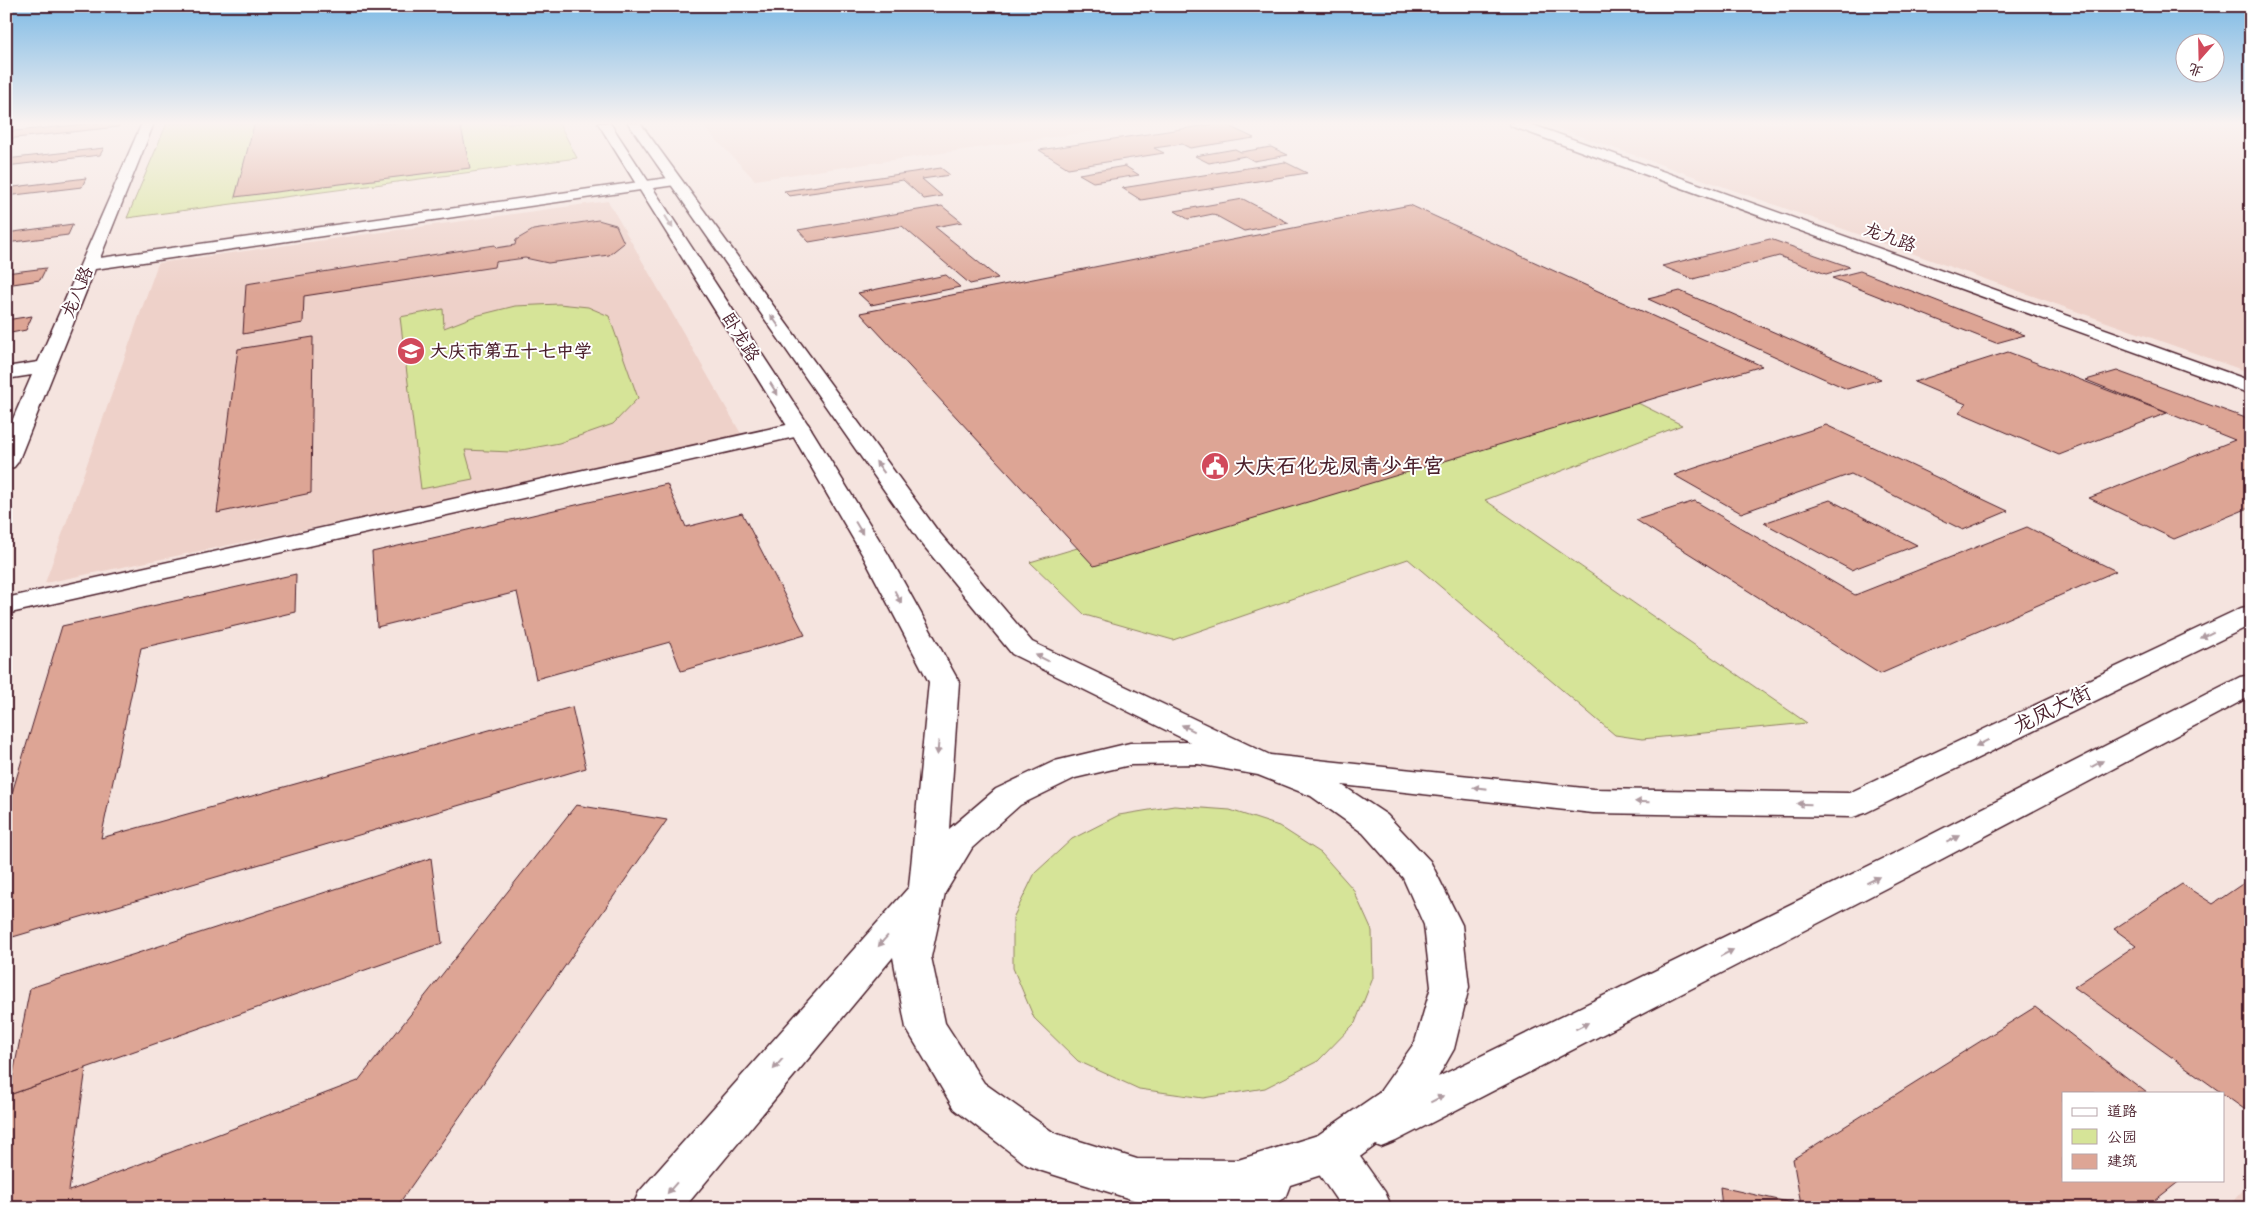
<svg xmlns="http://www.w3.org/2000/svg" width="2257" height="1214" font-family="Caveat,'LXGW WenKai TC',sans-serif">
  <rect width="100%" height="100%" fill="#f5e4df"/>
  <filter id="ink" filterUnits="userSpaceOnUse"><feTurbulence type="fractalNoise" baseFrequency=".02" numOctaves="2"/><feDisplacementMap in="SourceGraphic" scale="10" xChannelSelector="R" yChannelSelector="G"/><feConvolveMatrix kernelMatrix="1 2 1 2 8 2 1 2 1" color-interpolation-filters="sRGB"/></filter>
  <g filter="url(#ink)">
    <g fill="#eed1c9">
      <polygon points="700,123 1150,123 755,180"/>
      <polygon points="1543,123 2251,123 2251,373"/>
      <polygon points="608,201 744,439 45,583 158,263"/>
      <polygon points="2251,1181 2251,1208 2227,1208"/>
    </g>
    <g fill="#d6e498" stroke="#908262">
      <polygon points="167,123 559,123 577,158 127,218"/>
      <polygon points="559,304 588,307 609,316 638,398 613,424 559,443 511,452 465,450 473,479 421,489 400,317 443,309 444,328 475,316 515,306"/>
      <polygon points="1612,390 1682,425 1485,500 1807,723 1642,739 1615,735 1408,559 1173,640 1085,615 1030,562"/>
      <polygon points="1174,806 1230,810 1279,826 1321,853 1353,889 1372,931 1373,978 1355,1023 1318,1061 1265,1088 1203,1098 1139,1089 1078,1061 1034,1018 1013,968 1013,918 1035,873 1072,839 1119,815"/>
    </g>
    <g fill="#dda595" stroke="#4a1f2b">
      <polygon points="96,123 120,123 118,127 6,139 6,132"/>
      <polygon points="274,123 460,123 470,168 235,197 254,125"/>
      <polygon points="1222,123 1254,138 1190,148 1182,144 1154,148 1164,153 1068,168 1039,150"/>
      <polygon points="1271,147 1288,155 1254,161 1245,156 1209,163 1195,156 1235,149 1241,152"/>
      <polygon points="104,148 100,155 6,166 6,159"/>
      <polygon points="1285,162 1307,173 1141,200 1122,188"/>
      <polygon points="1125,166 1139,175 1093,182 1079,174"/>
      <polygon points="941,168 950,175 922,179 942,196 924,199 903,180 789,196 784,191"/>
      <polygon points="86,178 82,187 6,196 6,188"/>
      <polygon points="1243,199 1289,223 1244,231 1213,214 1188,219 1175,211"/>
      <polygon points="1410,205 1762,366 1094,566 860,313"/>
      <polygon points="942,206 962,222 935,227 998,278 970,284 902,226 809,242 798,230"/>
      <polygon points="598,220 616,225 624,243 609,255 548,263 525,258 495,262 494,267 304,296 303,323 243,334 246,284 495,245 496,248 515,245 516,240 533,230"/>
      <polygon points="73,224 68,235 6,243 6,233"/>
      <polygon points="1770,239 1850,267 1826,274 1779,256 1693,279 1662,266"/>
      <polygon points="46,268 40,280 6,285 6,273"/>
      <polygon points="1860,271 2025,335 1996,343 1832,278"/>
      <polygon points="946,275 960,287 871,305 858,293"/>
      <polygon points="1680,291 1881,379 1847,389 1648,299"/>
      <polygon points="32,316 26,330 6,334 6,320"/>
      <polygon points="313,337 311,493 217,513 238,349"/>
      <polygon points="2008,352 2167,413 2059,455 1959,412 1966,404 1914,382"/>
      <polygon points="2117,371 2251,420 2251,507 2174,539 2089,498 2235,440 2086,380"/>
      <polygon points="1826,425 2008,511 1963,530 1851,474 1741,513 1674,475"/>
      <polygon points="667,484 686,527 742,513 805,635 681,671 670,642 536,679 517,592 377,627 372,552"/>
      <polygon points="1830,500 1917,545 1851,570 1764,523"/>
      <polygon points="1695,501 1855,595 2027,527 2116,571 1880,674 1636,520"/>
      <polygon points="296,574 295,612 141,648 101,838 572,707 586,768 6,939 6,813 62,626"/>
      <polygon points="576,805 667,820 398,1205 391,1208 6,1208 6,1096 9,1095 86,1068 69,1191 358,1081"/>
      <polygon points="431,858 442,943 9,1095 30,988"/>
      <polygon points="2251,878 2251,1114 2074,987 2136,945 2114,929 2182,884 2213,904"/>
      <polygon points="2035,1007 2147,1093 2063,1093 2063,1180 2181,1180 2145,1208 1722,1208 1720,1187 1801,1205 1793,1159"/>
    </g>
    <g fill="none" stroke-linecap="round" stroke-linejoin="round">
      <defs>
        <g id="minor">
          <polygon points="142,123 154,123 100,258 675,177 682,181 675,185 95,269 18,462 14,467 6,469 6,435 32,375 6,379 6,367 38,362"/>
          <polygon points="1510,123 1527,123 2251,381 2251,394 1511,126"/>
          <polygon points="800,422 808,424 811,429 808,434 6,614 6,598"/>
          <polygon points="1330,1131 1346,1137 1385,1192 1392,1208 1342,1208 1314,1167 1308,1152 1314,1137"/>
        </g>
        <path id="major" d="M598 123H610L811 429 888 554 959 682 949 829 996 789 1055 761 1130 743 1190 742 1012 654 919 540 628 123H640L937 530 1032 642 1270 755 1593 789 1849 793 2241 608 2251 606V625L1865 813 1853 817 1593 813 1342 785 1387 815 1430 861 1462 925 1469 987 1454 1049 1438 1077 1897 852 2240 677 2251 675V696L1921 870 1396 1141 1381 1147 1376 1145 1346 1167 1290 1185 1285 1198 1267 1208H1199L1202 1202 1137 1201 1042 1171 1027 1165 954 1109 906 1028 893 957 684 1208H632L639 1192 909 887 929 682 862 554 789 429ZM1198 764 1258 775 1311 796 1363 833 1403 878 1424 925 1431 987 1415 1042 1379 1093 1318 1135 1238 1160 1137 1159 1054 1133 984 1083 945 1023 931 957 945 893 972 848 1020 805 1075 778 1130 765Z"/>
      </defs>
      <use href="#minor" stroke="#4a1f2b" stroke-width="3"/>
      <use href="#major" stroke="#4a1f2b" stroke-width="3"/>
      <use href="#minor" fill="#fff" fill-rule="evenodd"/>
      <use href="#major" fill="#fff" fill-rule="evenodd"/>
    </g>
    <defs><path id="oneway-solid" d="M-6-.8H1V-3.2L6.5 0L1 3.2V.8H-6Z" transform="scale(1.25)"/></defs>
    <g fill="#ae9aa0">
      <use href="#oneway-solid" transform="translate(669 222) rotate(58)"/>
      <use href="#oneway-solid" transform="translate(775 321) rotate(-126)"/>
      <use href="#oneway-solid" transform="translate(774 389) rotate(58)"/>
      <use href="#oneway-solid" transform="translate(880 467) rotate(-126)"/>
      <use href="#oneway-solid" transform="translate(859 528) rotate(59)"/>
      <use href="#oneway-solid" transform="translate(898 597) rotate(62)"/>
      <use href="#oneway-solid" transform="translate(2207 635) rotate(154)"/>
      <use href="#oneway-solid" transform="translate(1042 658) rotate(-154)"/>
      <use href="#oneway-solid" transform="translate(1188 728) rotate(-154)"/>
      <use href="#oneway-solid" transform="translate(1982 743) rotate(154)"/>
      <use href="#oneway-solid" transform="translate(938 748) rotate(95)"/>
      <use href="#oneway-solid" transform="translate(2097 764) rotate(-28)"/>
      <use href="#oneway-solid" transform="translate(1480 788) rotate(-174)"/>
      <use href="#oneway-solid" transform="translate(1642 802) rotate(-179)"/>
      <use href="#oneway-solid" transform="translate(1804 804) rotate(-179)"/>
      <use href="#oneway-solid" transform="translate(1953 839) rotate(-28)"/>
      <use href="#oneway-solid" transform="translate(1873 880) rotate(-27)"/>
      <use href="#oneway-solid" transform="translate(883 941) rotate(131)"/>
      <use href="#oneway-solid" transform="translate(1727 953) rotate(-27)"/>
      <use href="#oneway-solid" transform="translate(1582 1026) rotate(-27)"/>
      <use href="#oneway-solid" transform="translate(778 1064) rotate(131)"/>
      <use href="#oneway-solid" transform="translate(1437 1099) rotate(-27)"/>
      <use href="#oneway-solid" transform="translate(672 1188) rotate(131)"/>
    </g>
  </g>
  <linearGradient id="sky" x2="0" y2="1"><stop stop-color="#7ebae5"/><stop offset="0.42" stop-color="#faf3f1"/><stop offset="1" stop-color="#faf3f1" stop-opacity="0"/></linearGradient>
  <rect width="2257" height="293" fill="url(#sky)"/>
  <defs>
    <symbol id="school-disc" viewBox="-11 -11 22 22"><circle r="9.5" fill="#d1495b" stroke="#fff"/><path d="M0-5L7-2L0 1L-7-2ZM-4 1L0 2.5L4 1V4Q0 6-4 4Z" fill="#fff"/></symbol>
    <symbol id="civic-disc" viewBox="-11 -11 22 22"><circle r="9.5" fill="#d1495b" stroke="#fff"/><path d="M-.6-6.5H3V-4.5H.6V-3L4-1V1h2V6H-6V1h2V-1L-.6-3ZM-1.2 2.5V6h2.4V2.5Z" fill="#fff"/></symbol>
  </defs>
  <g fill-rule="evenodd">
    <use href="#school-disc" x="395" y="335" width="32" height="32"/>
    <use href="#civic-disc" x="1199" y="450" width="32" height="32"/>
  </g>
  <g text-anchor="middle" stroke-width="4" stroke-linejoin="round" paint-order="stroke">
    <g font-size="18" fill="#4a1f2b" stroke="#fff">
      <text transform="translate(1890 237) rotate(20)" y="6">龙九路</text>
      <text transform="translate(77 292) rotate(-67)" y="6">龙八路</text>
      <text transform="translate(741 337) rotate(58)" y="6">卧龙路</text>
    </g>
    <g font-size="18" font-weight="bold" fill="#4a1f2b" stroke="#fff" text-anchor="start">
      <text x="430" y="357">大庆市第五十七中学</text>
    </g>
    <g font-size="21" font-weight="bold" fill="#4a1f2b" stroke="#fff" text-anchor="start">
      <text x="1234" y="473">大庆石化龙凤青少年宫</text>
    </g>
    <g font-size="21" fill="#4a1f2b" stroke="#fff">
      <text transform="translate(2052 709) rotate(-26)" y="7">龙凤大街</text>
    </g>
  </g>
  <rect width="2257" height="1214" fill="none" stroke="#fff" stroke-width="25"/>
  <rect x="12" y="12" width="2232" height="1189" fill="none" stroke="#4a1f2b" stroke-width="2" filter="url(#ink)"/>
  <rect x="2062" y="1092" width="162" height="90" fill="#ffffff" stroke="#b7a5aa"/>
  <rect x="2072" y="1108" width="25" height="8" fill="#ffffff" stroke="#b7a5aa"/>
  <text x="2107" y="1116" font-size="15" fill="#4a1f2b">道路</text>
  <rect x="2072" y="1129" width="25" height="15" fill="#d6e498" stroke="#b7a5aa"/>
  <text x="2107" y="1142" font-size="15" fill="#4a1f2b">公园</text>
  <rect x="2072" y="1154" width="25" height="15" fill="#dda595" stroke="#b7a5aa"/>
  <text x="2107" y="1166" font-size="15" fill="#4a1f2b">建筑</text>
  <g transform="translate(2200 58) rotate(200)"><circle r="24" fill="#ffffff" stroke="#b7a5aa"/>
  <path d="M0-4L9 19L0 12L-9 19Z" fill="#d1495b"/>
  <text y="-8" font-size="14" font-weight="bold" text-anchor="middle" fill="#4a1f2b">北</text>
  </g>
</svg>
